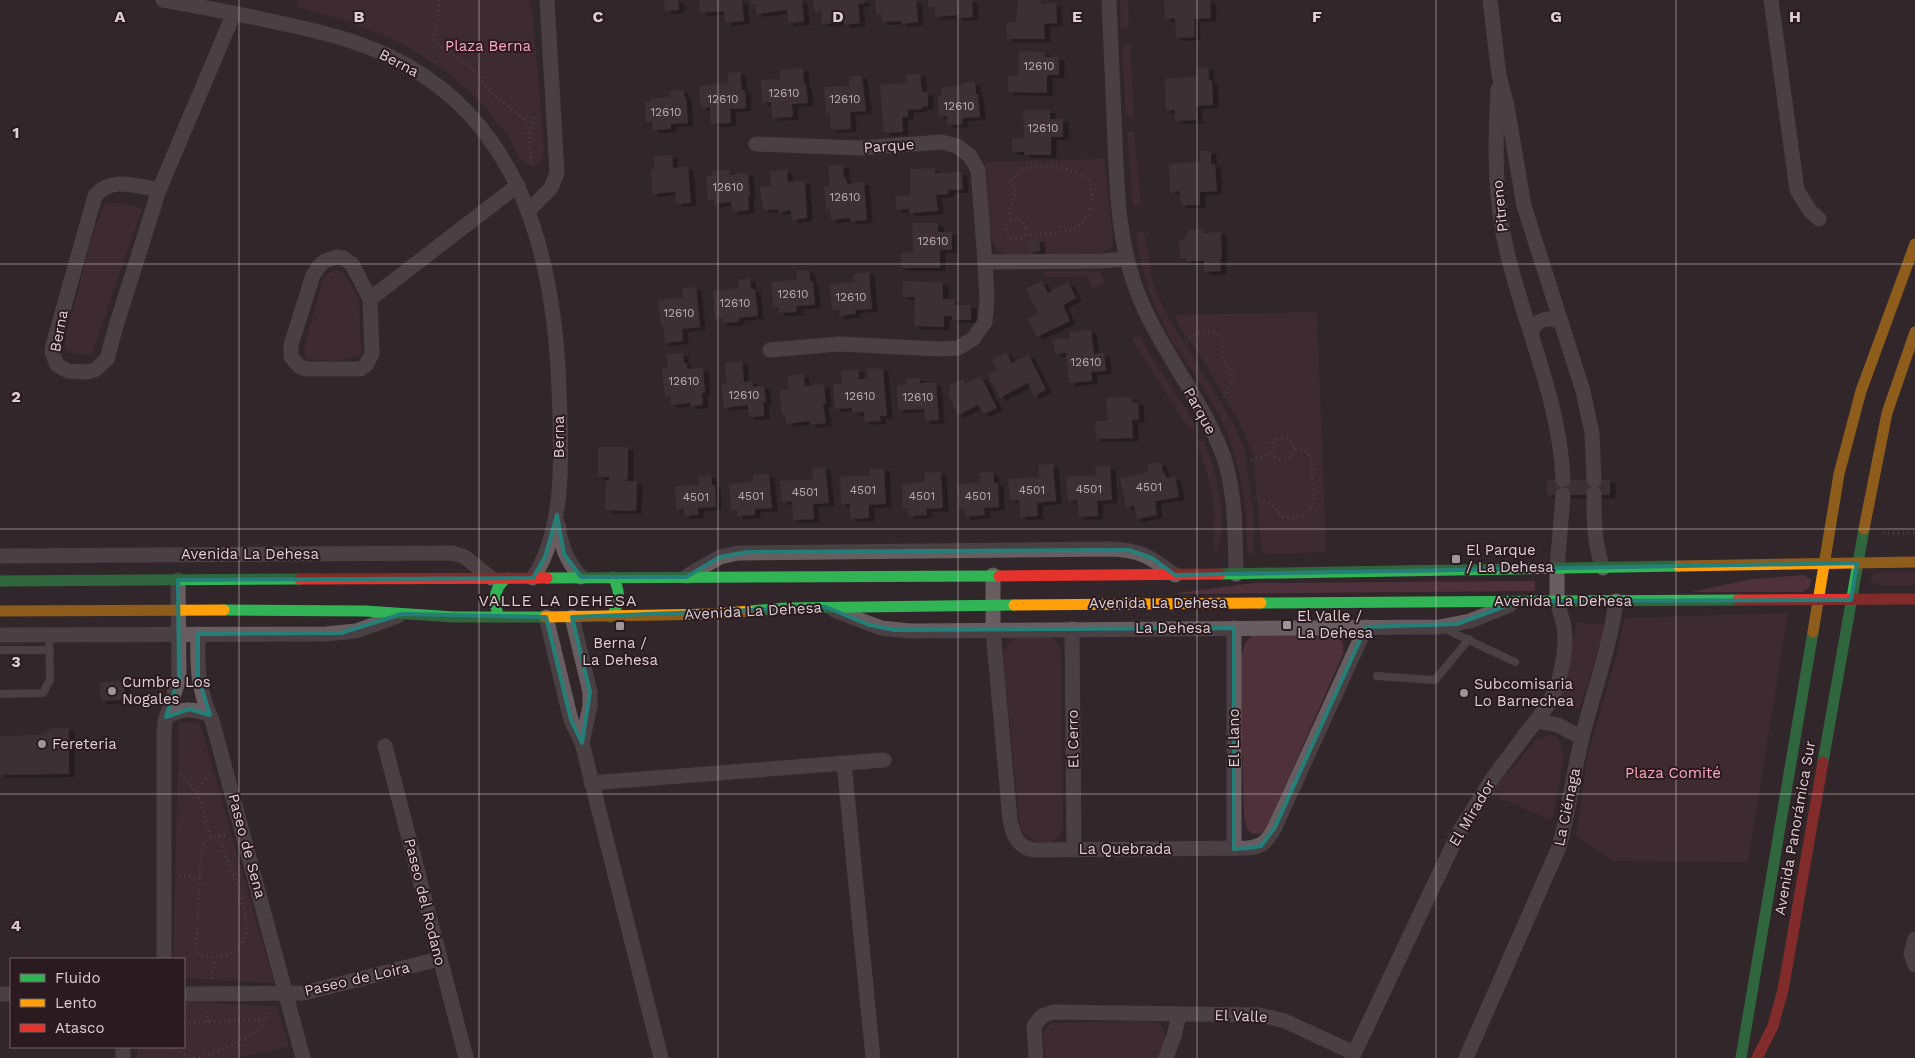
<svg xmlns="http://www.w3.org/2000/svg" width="1915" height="1058" font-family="'Work Sans',sans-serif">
  <defs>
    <filter id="shadow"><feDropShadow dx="5.5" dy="3" stdDeviation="0" flood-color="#0009"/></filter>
  </defs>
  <rect width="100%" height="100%" fill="#31272a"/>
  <g fill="#4e313a">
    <polygon points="298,0 529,0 533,18 544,149 542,161 534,168 519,158 508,135 482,104 448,72 397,41 344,20 297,7"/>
    <polygon points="1120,0 1128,0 1129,28 1121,29"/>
    <polygon points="1130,44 1134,117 1126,116 1122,45"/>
    <polygon points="1134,131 1141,206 1133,206 1127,132"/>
    <path d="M1104 159 1113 240 1110 249 1101 253 1013 255C1007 255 1000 254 996 248 987 236 987 180 986 162Z"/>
    <polygon points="124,203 142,209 91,355 69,353 64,344 95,227 105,204"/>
    <path d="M1144 231 1153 283 1165 312 1230 417 1244 447 1254 517V554L1249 553 1247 549C1246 536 1247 524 1246 511 1243 480 1235 452 1223 423 1210 394 1189 369 1173 342 1151 305 1142 274 1136 232Z"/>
    <polygon points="334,270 342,271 359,297 361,355 336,361 306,359 304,350 323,277"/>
    <polygon points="1100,271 1105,283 1093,289 1086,276 1044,277 1043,272"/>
    <polygon points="1317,312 1326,552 1262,554 1253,455 1242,427 1209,369 1180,328 1175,315"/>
    <polygon points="1140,336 1153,360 1191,417 1196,430 1189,429 1131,338"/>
    <path d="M1196 441 1204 442C1218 476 1229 520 1216 556 1212 540 1215 525 1214 509 1212 486 1204 463 1196 441Z"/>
    <polygon points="1884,572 1915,572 1915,585 1881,585 1871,582 1871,575"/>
    <polygon points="1804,575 1811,580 1809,588 1802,592 1691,592 1753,579"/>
    <polygon points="1535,581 1535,591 1171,594 1254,583"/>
    <polygon points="1788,613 1748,862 1614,861 1576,836 1588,753 1617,654 1625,618"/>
    <polygon points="1577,622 1606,625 1579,710 1556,701 1566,678"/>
    <path d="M1336 634C1343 639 1344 645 1343 654L1267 827 1260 834H1252L1247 829 1244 817 1240 661 1245 643 1251 636Z"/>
    <path d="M1018 637C1034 637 1057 631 1061 651L1063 821C1063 824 1063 829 1061 832 1054 850 1026 842 1020 827L1003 653 1009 642Z"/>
    <polygon points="179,722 200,723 274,983 184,978 184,959 173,959"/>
    <polygon points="1550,735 1558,737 1564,757 1552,820 1489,794 1536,740"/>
    <polygon points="184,1002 277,1006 289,1047 236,1058 137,1058 137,1047 184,1047"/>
    <path d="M1146 1021C1171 1023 1167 1040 1158 1058H1046C1044 1046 1039 1030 1053 1023Z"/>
  </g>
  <g fill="#4b3c41" filter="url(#shadow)">
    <polygon points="664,0 678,0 679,10 665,11"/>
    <polygon points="699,0 742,0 744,21 725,23 724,11 700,13"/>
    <polygon points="751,0 802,0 804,22 788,23 787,10 756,14 756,5 751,5"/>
    <polygon points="813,0 865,0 865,3 858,4 860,23 844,25 844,22 822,24 821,11 815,12"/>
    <polygon points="875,0 916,0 918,22 902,24 901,21 882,22 881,14 876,14"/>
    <polygon points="928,0 972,0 973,17 957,18 957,15 935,17 935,7 928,7"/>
    <polygon points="1018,0 1041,0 1041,4 1056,3 1057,23 1044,24 1045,39 1007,39 1006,23 1016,22"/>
    <polygon points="1164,0 1210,0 1211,18 1194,19 1195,37 1176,38 1175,18 1165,19"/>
    <polygon points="1019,51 1045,52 1045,57 1059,57 1059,75 1047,75 1047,93 1008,92 1008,76 1018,76"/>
    <polygon points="1208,67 1209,80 1212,80 1213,105 1196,106 1197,120 1175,121 1175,110 1166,110 1165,79 1197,77 1197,68"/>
    <polygon points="803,68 804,84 806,84 808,103 792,104 793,117 772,118 771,102 762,103 761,80 780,79 780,70"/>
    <polygon points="740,72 742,90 745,90 746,108 730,109 731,123 711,124 710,107 701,108 699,86 728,83 727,73"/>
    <polygon points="920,74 922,92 928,92 928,106 921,107 922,109 908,110 908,117 902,117 903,132 884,133 880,85 906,83 906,75"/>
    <polygon points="849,76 862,76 866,111 850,112 851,129 831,130 830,113 826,113 824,87 849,86"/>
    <polygon points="975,82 976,94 978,94 980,117 963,118 963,124 947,125 947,116 939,116 938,96 942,95 941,87 961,86 961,83"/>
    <polygon points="683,90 684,97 686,97 688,123 671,124 671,129 653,130 652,122 646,122 645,102 651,102 651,98 670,97 670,91"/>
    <polygon points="1023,110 1050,110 1050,119 1063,119 1063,137 1051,137 1051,155 1024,155 1024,152 1012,152 1012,139 1024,138"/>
    <polygon points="1200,151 1211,151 1211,164 1215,164 1217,191 1200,192 1200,205 1181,205 1180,191 1170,192 1169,164 1200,162"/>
    <polygon points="672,155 673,168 688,167 691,203 676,204 675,192 652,194 651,169 655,169 654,156"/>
    <polygon points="843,165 844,178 846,178 847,184 864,182 867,220 850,221 850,218 831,220 830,209 826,209 824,186 830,186 828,166"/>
    <polygon points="935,168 935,173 962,172 963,190 949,190 949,194 936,195 938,211 909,213 909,209 896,210 895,196 911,195 910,169"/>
    <polygon points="729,170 730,175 748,173 750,197 748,197 749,210 733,212 731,202 714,204 714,199 708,200 706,177 712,176 712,171"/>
    <polygon points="787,170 788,182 805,181 807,218 792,220 791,210 779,212 778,209 763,210 760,187 771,186 770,172"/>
    <polygon points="912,223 938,223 938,232 952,232 952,250 940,250 940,268 901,268 901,253 913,252"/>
    <polygon points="1203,229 1203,233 1221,232 1222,259 1220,259 1221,271 1204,272 1204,261 1186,261 1186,258 1180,258 1179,240 1185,240 1185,235 1189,235 1188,230"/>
    <polygon points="1039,239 1040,251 1029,252 1028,240"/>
    <polygon points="809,270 810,282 813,281 815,305 796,306 797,312 779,313 779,307 773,307 771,282 797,280 796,271"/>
    <polygon points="869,272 872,309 855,310 856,314 839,316 839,310 832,310 829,284 854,282 853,274"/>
    <polygon points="750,278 751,289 755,289 758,316 739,318 739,322 722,323 721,318 715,319 713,291 739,288 738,280"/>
    <polygon points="903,281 943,282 943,299 955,299 955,305 971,305 971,320 952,320 952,316 944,316 944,327 914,326 915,297 903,297"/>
    <polygon points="1042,281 1048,293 1068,282 1076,298 1063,305 1070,321 1037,337 1028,318 1038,313 1026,289"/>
    <polygon points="696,287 700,327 682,329 683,341 665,343 663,326 661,326 658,300 683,297 682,288"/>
    <polygon points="1091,330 1094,354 1104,353 1106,371 1091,372 1092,381 1069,383 1066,353 1055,354 1053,339 1070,338 1069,332"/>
    <polygon points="1006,352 1012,363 1028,354 1046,390 1034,396 1028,383 1000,398 988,374 997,370 992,360"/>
    <polygon points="683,353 684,363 687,363 687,369 703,368 705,393 702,393 703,405 690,406 690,403 671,405 670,396 665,397 662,368 668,368 666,354"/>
    <polygon points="742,361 744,382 752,381 753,387 764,386 766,402 763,402 764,416 749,417 748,405 724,408 721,384 727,383 725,363"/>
    <polygon points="883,368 887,416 880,416 881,421 864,422 864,412 852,413 852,408 835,409 833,384 842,384 841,371 858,369 859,379 868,379 867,369"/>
    <polygon points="803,374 805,386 824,384 826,404 823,404 826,423 810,425 810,421 786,424 785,415 782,415 779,391 789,389 787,376"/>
    <polygon points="981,376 997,408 983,414 978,405 958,415 947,392 951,390 949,385 963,379 965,384"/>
    <polygon points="920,378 920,383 936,383 939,420 925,421 924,409 898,410 897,386 906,385 906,379"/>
    <polygon points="1132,397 1133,402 1138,402 1139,420 1132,420 1133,438 1096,439 1095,421 1108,421 1106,398"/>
    <polygon points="598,447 628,447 628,479 626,479 626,481 637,481 636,511 605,510 606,481 609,481 609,477 598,477"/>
    <polygon points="1161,462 1163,473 1165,473 1166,478 1175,477 1179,497 1155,501 1157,515 1137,519 1134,505 1126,507 1120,478 1149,472 1147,464"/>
    <polygon points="1053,464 1056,501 1037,503 1038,516 1020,517 1019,500 1010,500 1008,479 1039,477 1038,465"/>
    <polygon points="1110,466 1112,500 1097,501 1098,516 1079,517 1077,500 1068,501 1066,477 1096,475 1095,467"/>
    <polygon points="825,467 829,503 813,504 814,519 793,520 792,501 782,502 780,481 813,479 812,468"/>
    <polygon points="884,468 886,504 869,505 869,518 850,519 850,504 841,504 840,477 870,475 870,469"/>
    <polygon points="941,472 943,508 926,509 927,515 908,516 908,509 903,509 902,484 925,482 924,473"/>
    <polygon points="993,472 994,483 998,483 999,507 984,508 985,515 965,517 964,508 959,509 957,484 980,483 979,473"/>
    <polygon points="769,474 772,508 755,509 755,515 737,516 737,510 731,510 729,484 753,482 753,475"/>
    <polygon points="711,475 712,485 715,485 716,507 698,508 698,515 684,516 683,509 676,510 675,486 699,485 698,476"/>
    <rect x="1547" y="480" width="63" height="15"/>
    <polygon points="124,681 125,700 101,701 99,682"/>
    <polygon points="51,728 69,728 69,774 0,775 0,736 43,735"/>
  </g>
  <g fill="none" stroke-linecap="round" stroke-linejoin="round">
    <g stroke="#696164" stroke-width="3" stroke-dasharray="1 4" stroke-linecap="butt">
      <polyline points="439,0 438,19 434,34 435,41 444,50 469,65 493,94 524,119 530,135"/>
      <polyline points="531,163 530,135 536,115"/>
      <circle cx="1016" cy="229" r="10"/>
      <path d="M1011 219 1009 212 1015 191 1011 181C1027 156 1068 167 1089 179 1095 197 1091 222 1072 230 1066 232 1058 232 1052 233 1043 234 1034 235 1025 234"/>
      <polyline points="1186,342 1196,334 1214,332 1220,335 1223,340 1223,360 1231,370 1233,377 1230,387 1223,399"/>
      <circle cx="1283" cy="449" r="11"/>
      <polyline points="1251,460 1262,458 1273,450"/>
      <path d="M1254 498 1271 504 1283 517C1313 520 1315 504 1312 479 1311 464 1315 462 1305 450L1294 449"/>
      <polyline points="1883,533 1915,533"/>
      <polyline points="180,775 183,776 197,792 211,837"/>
      <polyline points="197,792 210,772"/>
      <path d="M219 837C225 855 251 916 246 933 240 955 220 959 200 956L196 947 201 857 204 841 211 837 226 835"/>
      <polyline points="179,876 200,877"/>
      <polyline points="212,978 215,959"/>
      <polyline points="207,1022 208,1009"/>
      <polyline points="184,1023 263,1019"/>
      <path d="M171 1047C178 1050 186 1056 193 1057 207 1058 247 1039 258 1029 263 1023 266 1016 272 1010"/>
    </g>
    <g stroke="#685e61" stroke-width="8">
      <polyline points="1443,628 1515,662"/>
      <polyline points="0,650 50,650"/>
      <polyline points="1377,676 1435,680 1469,639"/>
      <polyline points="0,694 43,693 50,680 49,635"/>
    </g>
    <g stroke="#685e61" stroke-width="15">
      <path d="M163 0C202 7 241 14 280 23 318 31 356 40 391 57 521 120 554 255 559 388 561 448 567 526 533 578"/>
      <path d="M1109 0C1111 47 1113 93 1115 140 1117 189 1118 236 1134 283 1155 345 1202 396 1224 458 1236 495 1235 535 1236 574"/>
      <polyline points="1490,0 1499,75 1507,106 1524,206 1583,391 1592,433 1594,480"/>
      <polyline points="1771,0 1797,190 1810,211 1819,219"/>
      <path d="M1498 89C1495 143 1494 198 1507 252 1525 328 1560 401 1563 480"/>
      <polyline points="756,144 860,148 942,142 957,146 970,156 978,170 985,262 987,301 985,322 973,339 958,348 940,349 839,344 770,350"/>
      <path d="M159 190C136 186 111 176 95 196L53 345 52 352 57 365 68 371 87 372 95 370 107 359 116 326 159 190 234 13"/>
      <polyline points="528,211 551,188 557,173 547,0"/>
      <polygon points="337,257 343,258 352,264 370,299 372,354 366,365 360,369 307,369 300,367 291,357 291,345 313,275 320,265 325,261"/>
      <polyline points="985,262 1100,261 1127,259"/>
      <polyline points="370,299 518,185"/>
      <path d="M1531 333C1536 319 1548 316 1561 322"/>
      <path d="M1594 494C1594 520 1594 544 1603 568"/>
      <path d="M558 524C561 545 566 561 581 577"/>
      <polyline points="0,556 453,553 465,557 491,578"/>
      <path d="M993 575V630L1010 820C1013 835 1017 846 1033 850L1248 848C1263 847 1268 840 1275 827L1366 627"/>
      <path d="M687 576 720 557 738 553 1110 549C1142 550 1150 557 1175 575"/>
      <polyline points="834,610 881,628 910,631 1439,627 1470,621 1510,605"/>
      <polyline points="546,617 571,720 582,743 661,1058"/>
      <polyline points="572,617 590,692 590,706 582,743"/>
      <polyline points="1072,629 1074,850"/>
      <path d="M198 634C197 667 198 690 212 720L303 1058"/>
      <polyline points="0,635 326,634 356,631 398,616"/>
      <path d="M166 717C182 708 193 708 210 715"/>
      <polyline points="1537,721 1558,725 1582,738"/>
      <polyline points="385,746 466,1058"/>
      <polyline points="844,763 873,1058"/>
      <polyline points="591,783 884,760"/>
      <polyline points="1234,849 1234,628"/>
      <polyline points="1915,939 1911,954 1915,965"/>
      <polyline points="164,959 164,733 165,722 179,678 178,580"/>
      <polyline points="0,994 11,994"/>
      <polyline points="184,994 304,993 439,959"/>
      <polyline points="123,1047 123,1058"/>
      <polyline points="1036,1058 1034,1026 1042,1016 1053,1012 1260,1015 1285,1021 1354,1053"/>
      <polyline points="1166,1058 1174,1036 1179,1015"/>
      <polyline points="1352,1058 1459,832 1494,776 1548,705 1558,684 1564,656 1565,641 1564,626 1557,601 1557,569 1563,495"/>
      <path d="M1466 1058 1559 847C1569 811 1573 774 1582 738 1593 692 1610 648 1616 601"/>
    </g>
    <g stroke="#30b455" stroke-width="11">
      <polyline points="1220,574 1679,566"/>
      <polyline points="547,578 999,576"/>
      <polyline points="0,581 300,579"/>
      <polyline points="1261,603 1738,600"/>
      <polyline points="224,610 365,611 454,617 545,617"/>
      <polyline points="749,611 785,608 1014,605"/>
      <path d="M499 617C493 602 493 588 507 578"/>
      <path d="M611 617C620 603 621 592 613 577"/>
      <polyline points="1823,762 1864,529"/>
      <polyline points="1741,1058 1813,632"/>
    </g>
    <g stroke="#ff9f0a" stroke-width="11">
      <polyline points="1864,529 1887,413 1915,332"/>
      <polyline points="1679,566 1915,562"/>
      <polyline points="1014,605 1261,603"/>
      <polyline points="0,611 224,610"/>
      <polyline points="545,617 718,614 749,611"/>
      <polyline points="1813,632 1839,474 1861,391 1915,244"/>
    </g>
    <g stroke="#e5322d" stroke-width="11">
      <polyline points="999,576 1220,574"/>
      <polyline points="300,579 547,578"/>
      <polyline points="1738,600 1915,599"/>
      <polyline points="1757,1058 1773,1026 1783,990 1823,762"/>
    </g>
  </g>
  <path d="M0 0H1915V1058H0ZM557 515 564 554 581 577H686L720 557 747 552 1129 550 1152 558 1175 575 1857 563 1851 600 1519 601 1457 624 1366 627 1275 827 1261 846 1248 848 1234 849V628L895 630 869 625 826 607 572 617 590 692 582 743 571 720 546 617 402 614 341 633 198 634V676L210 715 189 709 166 717 179 678 178 580 533 578 545 557Z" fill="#31272a" fill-opacity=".55" fill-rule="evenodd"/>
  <path fill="none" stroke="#247f78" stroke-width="4" stroke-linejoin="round" d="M557 515 564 554 581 577H686L720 557 747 552 1129 550 1152 558 1175 575 1857 563 1851 600 1519 601 1457 624 1366 627 1275 827 1261 846 1248 848 1234 849V628L895 630 869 625 826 607 572 617 590 692 582 743 571 720 546 617 402 614 341 633 198 634V676L210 715 189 709 166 717 179 678 178 580 533 578 545 557Z"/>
  <path fill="none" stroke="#dccfd3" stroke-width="1" stroke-opacity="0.55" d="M239 0V1058M479 0V1058M718 0V1058M958 0V1058M1197 0V1058M1436 0V1058M1676 0V1058M0 264H1915M0 529H1915M0 794H1915"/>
  <g fill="#a09498" stroke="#2b1a1f" stroke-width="2">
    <rect x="1451" y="554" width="10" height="10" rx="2.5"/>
    <rect x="1282" y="620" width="10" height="10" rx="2.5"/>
    <rect x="615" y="621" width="10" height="10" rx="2.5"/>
    <circle cx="112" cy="691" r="5"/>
    <circle cx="1464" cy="693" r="5"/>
    <circle cx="42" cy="744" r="5"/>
  </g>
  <g text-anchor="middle" stroke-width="4" stroke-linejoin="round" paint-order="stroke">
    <g font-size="12" fill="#b8aaae">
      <text x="1039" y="70">12610</text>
      <text x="784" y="97">12610</text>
      <text x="723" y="103">12610</text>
      <text x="845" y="103">12610</text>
      <text x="959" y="110">12610</text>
      <text x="666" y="116">12610</text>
      <text x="1043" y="132">12610</text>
      <text x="728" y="191">12610</text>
      <text x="845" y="201">12610</text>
      <text x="933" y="245">12610</text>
      <text x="793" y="298">12610</text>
      <text x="851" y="301">12610</text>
      <text x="735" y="307">12610</text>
      <text x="679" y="317">12610</text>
      <text x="1086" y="366">12610</text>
      <text x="684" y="385">12610</text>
      <text x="744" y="399">12610</text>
      <text x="860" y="400">12610</text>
      <text x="918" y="401">12610</text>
      <text x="1149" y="491">4501</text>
      <text x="1089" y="493">4501</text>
      <text x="863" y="494">4501</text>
      <text x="1032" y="494">4501</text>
      <text x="805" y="496">4501</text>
      <text x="751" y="500">4501</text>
      <text x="922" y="500">4501</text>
      <text x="978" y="500">4501</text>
      <text x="696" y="501">4501</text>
    </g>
    <g font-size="15" fill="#fda7c2" stroke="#2b1a1f">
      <text x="488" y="51">Plaza Berna</text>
      <text x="1673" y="778">Plaza Comité</text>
    </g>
    <g font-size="15" fill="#dccfd3" stroke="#2b1a1f">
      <text transform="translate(399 63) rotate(28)" y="5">Berna</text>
      <text transform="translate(889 146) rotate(-4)" y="5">Parque</text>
      <text transform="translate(1500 206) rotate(-96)" y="5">Pitreno</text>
      <text transform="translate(59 331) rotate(-79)" y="5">Berna</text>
      <text transform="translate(1200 411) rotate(61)" y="5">Parque</text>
      <text transform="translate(559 437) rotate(-90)" y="5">Berna</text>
      <text x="250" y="559">Avenida La Dehesa</text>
      <text x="1563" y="606">Avenida La Dehesa</text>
      <text x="1158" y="608">Avenida La Dehesa</text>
      <text transform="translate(753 611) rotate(-3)" y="5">Avenida La Dehesa</text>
      <text x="1173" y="633">La Dehesa</text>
      <text transform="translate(1234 738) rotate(-90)" y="5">El Llano</text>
      <text transform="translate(1073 739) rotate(-91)" y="5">El Cerro</text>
      <text transform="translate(1567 807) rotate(-78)" y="5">La Ciénaga</text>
      <text transform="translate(1472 813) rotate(-59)" y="5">El Mirador</text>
      <text transform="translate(1795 828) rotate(-80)" y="5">Avenida Panorámica Sur</text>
      <text transform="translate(247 846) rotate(75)" y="5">Paseo de Sena</text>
      <text x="1125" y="854">La Quebrada</text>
      <text transform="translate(425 902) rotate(76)" y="5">Paseo del Rodano</text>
      <text transform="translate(357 979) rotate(-13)" y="5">Paseo de Loira</text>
      <text transform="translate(1241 1016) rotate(2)" y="5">El Valle</text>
    </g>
    <g font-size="15" fill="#dccfd3" stroke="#2b1a1f" text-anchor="start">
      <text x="1466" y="555">El Parque<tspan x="1466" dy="17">/ La Dehesa</tspan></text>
      <text x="1297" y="621">El Valle /<tspan x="1297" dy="17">La Dehesa</tspan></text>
      <text x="620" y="648" text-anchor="middle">Berna /<tspan x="620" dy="17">La Dehesa</tspan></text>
      <text x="122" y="687">Cumbre Los<tspan x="122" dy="17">Nogales</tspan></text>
      <text x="1474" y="689">Subcomisaria<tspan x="1474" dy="17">Lo Barnechea</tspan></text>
      <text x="52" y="749">Fereteria</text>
    </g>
    <g font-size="16" letter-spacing="1" fill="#dccfd3" stroke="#2b1a1f">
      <text x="558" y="606">VALLE LA DEHESA</text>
    </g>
  </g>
  <g font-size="16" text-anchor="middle" font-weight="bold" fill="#dccfd3" stroke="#2b1a1f" stroke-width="4" stroke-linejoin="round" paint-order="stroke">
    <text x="120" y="22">A</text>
    <text x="359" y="22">B</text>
    <text x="598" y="22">C</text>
    <text x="838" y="22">D</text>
    <text x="1077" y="22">E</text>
    <text x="1317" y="22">F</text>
    <text x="1556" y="22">G</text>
    <text x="1795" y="22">H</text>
    <text x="16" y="138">1</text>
    <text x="16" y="402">2</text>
    <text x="16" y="667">3</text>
    <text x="16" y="931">4</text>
  </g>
  <rect x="10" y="958" width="175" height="90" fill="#2b1a1f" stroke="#726267"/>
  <rect x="20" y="974" width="25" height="8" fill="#30b455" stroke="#726267"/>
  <text x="55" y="983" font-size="15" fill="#dccfd3">Fluido</text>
  <rect x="20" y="999" width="25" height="8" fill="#ff9f0a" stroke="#726267"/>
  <text x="55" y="1008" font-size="15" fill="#dccfd3">Lento</text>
  <rect x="20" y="1024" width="25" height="8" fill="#e5322d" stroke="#726267"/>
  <text x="55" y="1033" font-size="15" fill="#dccfd3">Atasco</text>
</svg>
